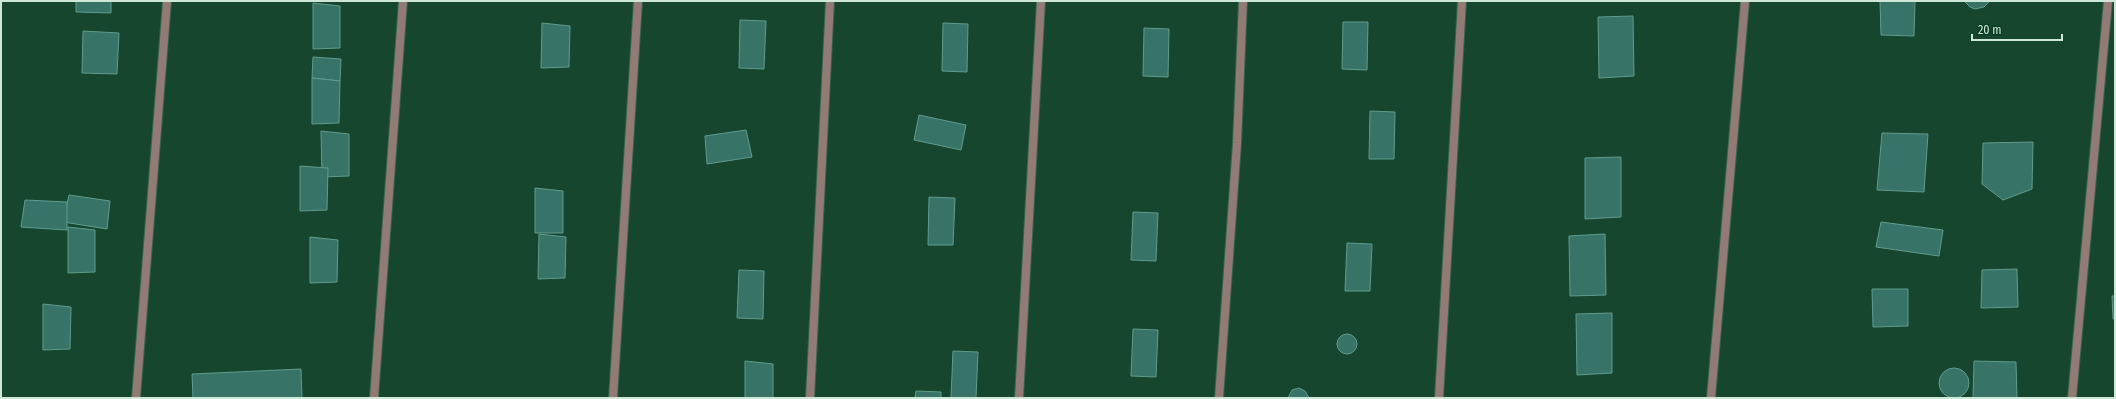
<svg xmlns="http://www.w3.org/2000/svg" width="2116" height="399" font-family="'Fira Sans Condensed',sans-serif">
  <rect width="100%" height="100%" fill="#17462e"/>
  <g fill="#377467" stroke="#609c8e">
    <polygon points="76,1 111,1 111,13 76,12"/>
    <polygon points="1880,1 1915,1 1914,36 1881,35"/>
    <polygon points="1964,1 1990,1 1984,7 1975,9 1970,7"/>
    <polygon points="313,3 340,6 340,48 313,49"/>
    <polygon points="1633,16 1634,76 1599,78 1598,17"/>
    <polygon points="740,20 766,21 764,69 739,68"/>
    <polygon points="1343,22 1368,22 1367,70 1342,69"/>
    <polygon points="542,23 570,26 569,67 541,68"/>
    <polygon points="943,23 968,24 967,72 942,71"/>
    <polygon points="1144,28 1169,29 1168,77 1143,76"/>
    <polygon points="83,31 119,33 117,74 82,73"/>
    <polygon points="313,57 341,59 340,81 312,78"/>
    <polygon points="312,78 340,81 339,123 312,124"/>
    <polygon points="1370,111 1395,112 1394,159 1369,159"/>
    <polygon points="919,115 966,125 961,150 914,140"/>
    <polygon points="746,130 752,157 707,164 705,136"/>
    <polygon points="321,131 349,134 349,176 322,177"/>
    <polygon points="1882,133 1928,134 1924,192 1877,190"/>
    <polygon points="2033,142 2032,189 2003,200 1982,184 1983,143"/>
    <polygon points="1621,157 1621,217 1585,219 1585,158"/>
    <polygon points="300,166 328,168 327,210 300,211"/>
    <polygon points="535,188 563,191 563,233 535,233"/>
    <polygon points="69,195 110,201 107,229 63,222"/>
    <polygon points="929,197 955,198 953,245 928,245"/>
    <polygon points="25,200 67,202 67,230 21,227"/>
    <polygon points="1133,212 1158,213 1156,261 1131,260"/>
    <polygon points="1881,222 1943,230 1939,256 1876,247"/>
    <polygon points="68,227 95,230 95,272 68,273"/>
    <polygon points="539,234 566,237 565,278 538,279"/>
    <polygon points="1605,234 1606,295 1570,296 1569,236"/>
    <polygon points="310,237 338,240 337,282 310,283"/>
    <polygon points="1347,243 1372,244 1370,291 1345,291"/>
    <polygon points="2017,269 2018,307 1981,308 1982,270"/>
    <polygon points="739,270 764,271 763,319 737,318"/>
    <polygon points="1872,289 1908,289 1908,326 1873,327"/>
    <polygon points="2112,296 2115,296 2115,319 2113,319"/>
    <polygon points="43,304 71,307 70,349 43,350"/>
    <polygon points="1612,313 1612,373 1577,375 1576,314"/>
    <polygon points="1133,329 1158,330 1156,377 1131,376"/>
    <circle cx="1347" cy="344" r="10"/>
    <polygon points="953,351 978,352 976,398 951,398"/>
    <polygon points="745,361 773,364 773,398 745,398"/>
    <polygon points="1974,361 2016,362 2017,398 1973,398"/>
    <circle cx="1954" cy="383" r="15"/>
    <polygon points="301,369 302,398 193,398 192,374"/>
    <polygon points="1299,388 1305,391 1309,398 1288,398 1292,390"/>
    <polygon points="916,391 941,392 941,398 915,398"/>
  </g>
  <g fill="none" stroke-linecap="round" stroke-linejoin="round">
    <defs>
      <g id="street">
        <polyline points="136,398 167,1"/>
        <polyline points="374,398 403,1"/>
        <polyline points="613,398 638,1"/>
        <polyline points="810,398 830,1"/>
        <polyline points="1019,398 1041,1"/>
        <polyline points="1219,398 1237,143 1243,1"/>
        <polyline points="1439,398 1462,1"/>
        <polyline points="1711,398 1745,1"/>
        <polyline points="2072,398 2108,1"/>
      </g>
    </defs>
    <use href="#street" stroke="#38634c" stroke-width="10"/>
    <use href="#street" stroke="#927b74" stroke-width="8"/>
  </g>
  <rect width="2116" height="399" fill="none" stroke="#cfe7d7" stroke-width="4"/>
  <path d="M1972 34v6h90v-6" fill="none" stroke="#cfe7d7" stroke-width="2"/>
  <text x="1978" y="34" font-size="12" fill="#cfe7d7" stroke="#0a3c24" stroke-width="3" paint-order="stroke">20 m</text>
</svg>
